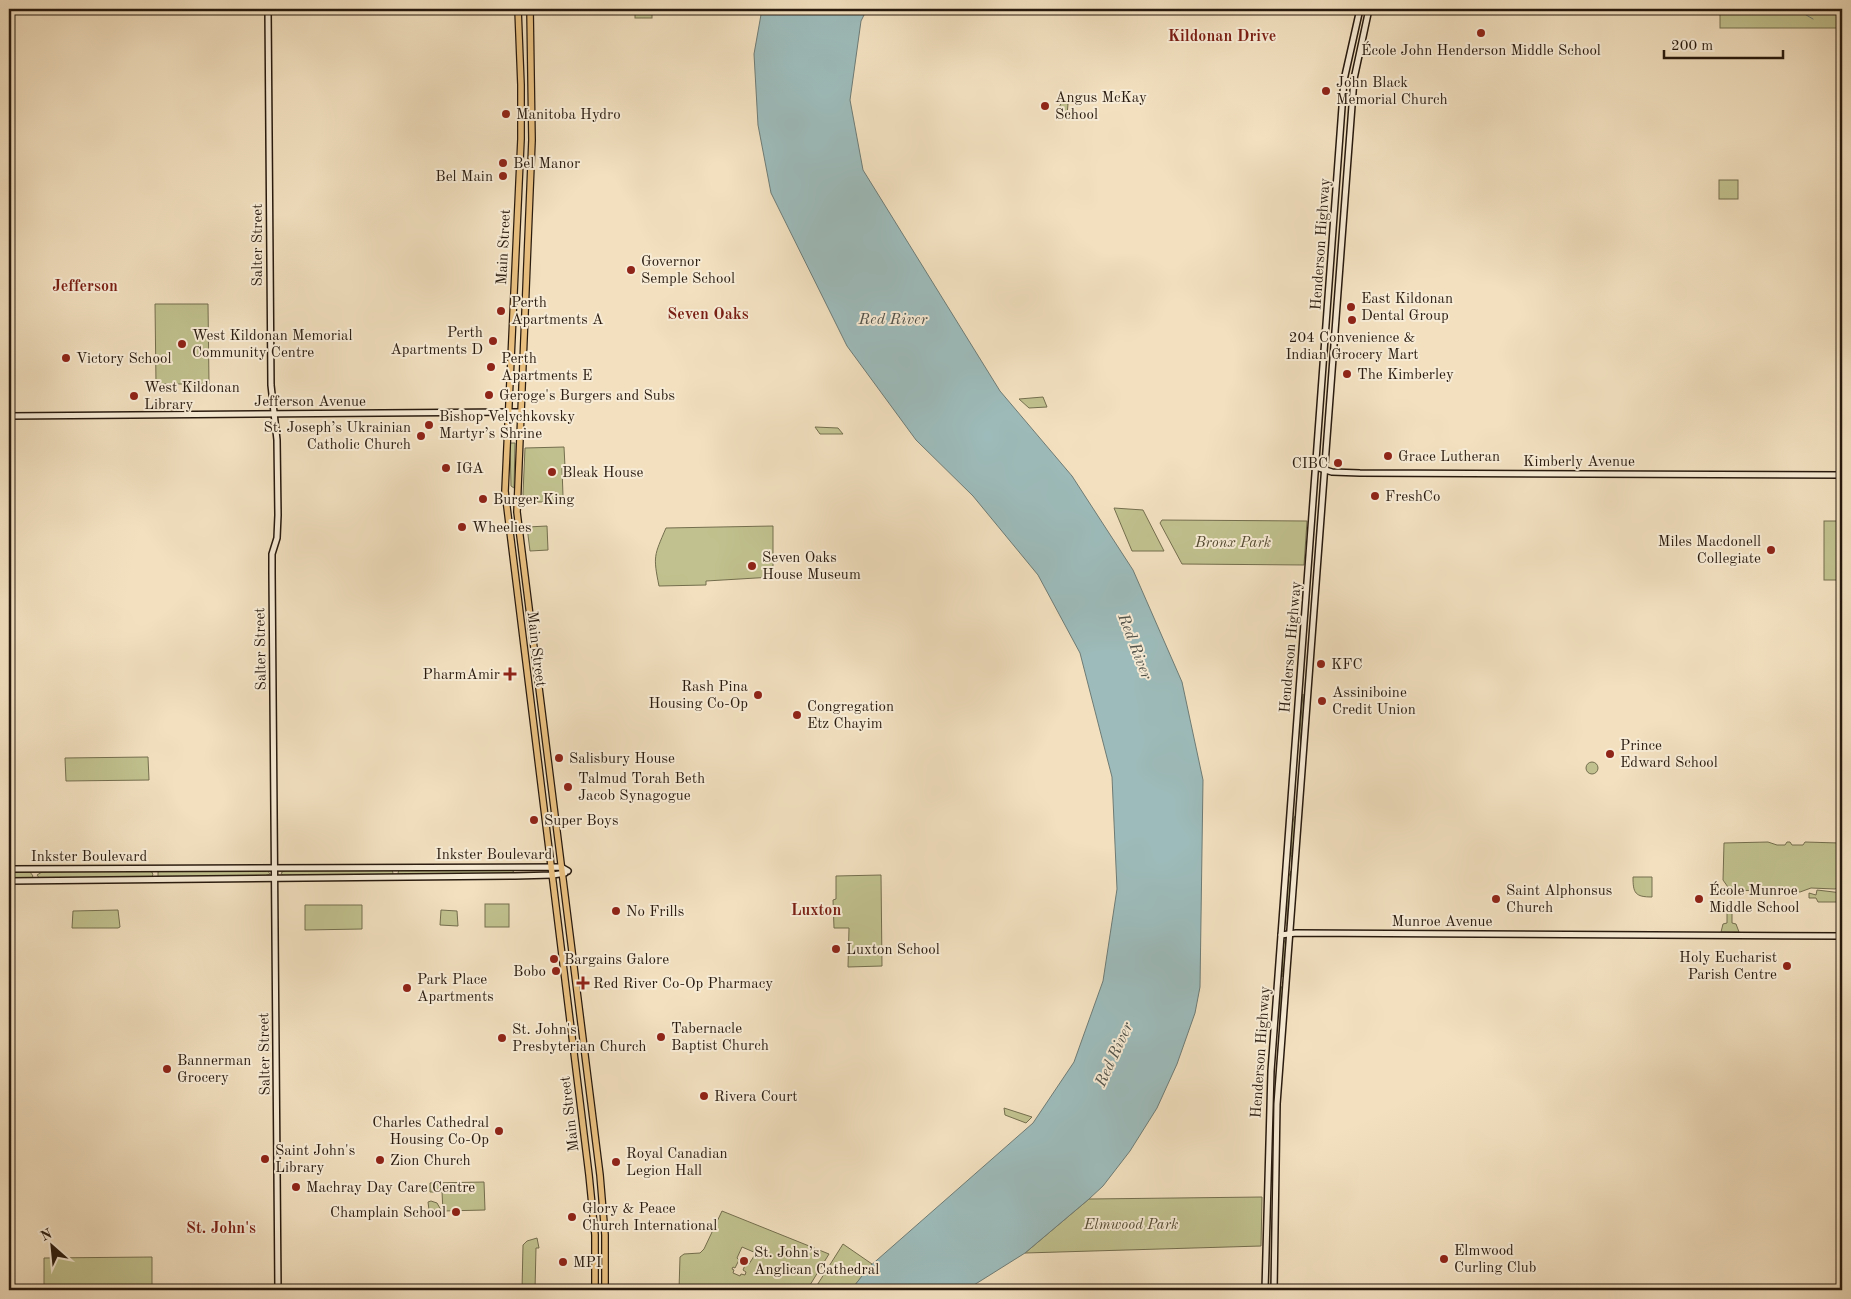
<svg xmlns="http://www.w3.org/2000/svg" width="1851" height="1299" font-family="'Old Standard TT',serif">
  <rect width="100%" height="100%" fill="#f2e0bf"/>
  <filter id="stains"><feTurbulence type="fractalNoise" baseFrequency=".004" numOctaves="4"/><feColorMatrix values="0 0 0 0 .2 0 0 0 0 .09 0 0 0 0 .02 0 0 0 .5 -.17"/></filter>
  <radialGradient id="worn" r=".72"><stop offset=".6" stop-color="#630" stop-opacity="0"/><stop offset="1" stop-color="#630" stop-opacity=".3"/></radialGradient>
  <g fill="#c0c18e" stroke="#746e4e" fill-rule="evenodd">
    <rect x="635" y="9" width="17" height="9"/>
    <rect x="1720" y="9" width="122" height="19"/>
    <polygon points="1062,102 1068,104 1067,115 1064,118 1058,114 1058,109"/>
    <rect x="1719" y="180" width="19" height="19"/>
    <polygon points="155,304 208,304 209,384 156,384"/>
    <polygon points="1043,397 1047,407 1029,408 1019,399"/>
    <polygon points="815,427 838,428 843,434 820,434"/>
    <polygon points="510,443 515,443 514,488 511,486"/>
    <polygon points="564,447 565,467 562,468 563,496 562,500 558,502 525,502 523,494 525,448"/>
    <polygon points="1114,508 1143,510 1164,551 1132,551"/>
    <polygon points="1162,520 1307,521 1304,565 1182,564 1160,523"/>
    <rect x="1824" y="521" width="18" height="59"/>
    <polygon points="547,526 548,550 530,551 527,527"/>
    <path d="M773 526V577L706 581V585L659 586C653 556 654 556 666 528Z"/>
    <polygon points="1303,694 1304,713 1301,745 1300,731"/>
    <polygon points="148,757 149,780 66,781 65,758"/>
    <circle cx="1592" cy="768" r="6"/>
    <path d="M1296 815 1293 859 1292 862C1291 852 1289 821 1296 815Z"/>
    <polygon points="1768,842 1777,845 1785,845 1787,842 1790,842 1792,845 1803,845 1805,842 1839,843 1842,847 1841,886 1835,889 1811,888 1800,892 1730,890 1723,880 1724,843"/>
    <polygon points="510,869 514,872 512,874 399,875 398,873 399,870"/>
    <polygon points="267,870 270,874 264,876 160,878 158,876 158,872 161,871"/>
    <polygon points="286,870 392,870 393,873 392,876 284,877 281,873"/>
    <polygon points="112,871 149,871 152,872 153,875 150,878 40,879 37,875 42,872"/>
    <path d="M1291 871 1288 926H1287C1288 911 1284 883 1291 871Z"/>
    <polygon points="9,872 30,872 33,876 31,879 9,879"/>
    <polygon points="881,875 882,966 848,967 849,928 834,928 833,900 836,899 836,876"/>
    <path d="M1633 877H1652V897C1635 897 1633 893 1633 877Z"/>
    <polygon points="1817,890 1842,893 1841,902 1818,902 1816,898 1809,898 1809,893 1816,895"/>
    <rect x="485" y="904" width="24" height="23"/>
    <polygon points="305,905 362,905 362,929 305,930"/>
    <polygon points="1727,905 1732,905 1736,911 1732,911 1732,923 1736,924 1739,932 1721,932 1723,924 1727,923 1727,911 1723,911"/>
    <polygon points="118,910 120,927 118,928 72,928 73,911"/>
    <polygon points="441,910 457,911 458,926 440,925"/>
    <path d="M1286 938H1287L1283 977C1282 966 1280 948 1286 938Z"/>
    <polygon points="1282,986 1283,987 1280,1026 1280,992"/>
    <polygon points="1004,1108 1032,1117 1026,1123 1005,1115"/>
    <polygon points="484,1182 485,1210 443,1211 442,1192 430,1192 430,1183"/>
    <polygon points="1262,1197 1261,1246 1025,1253 1089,1199"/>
    <polygon points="431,1201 437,1203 441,1210 429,1210 428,1202"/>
    <path d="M722 1211 829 1254 807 1290H679L680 1257 684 1254 700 1253 704 1249ZM742 1247 756 1253 749 1264 746 1263 743 1270 746 1272 745 1275 741 1274 740 1276 733 1273 734 1270 732 1269 733 1267 735 1268 739 1260 737 1258Z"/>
    <polygon points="537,1238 539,1248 536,1248 535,1290 522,1290 523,1245 527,1241"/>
    <polygon points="843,1244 872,1264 851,1290 814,1290"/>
    <polygon points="152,1257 152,1290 44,1290 44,1258"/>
  </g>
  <polygon fill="#9dbbba" stroke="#6e7b75" points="762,9 867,9 861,21 850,100 863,170 1000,391 1072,476 1133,570 1182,682 1203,780 1200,987 1195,1013 1177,1064 1157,1108 1130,1151 1103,1186 1089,1199 1025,1253 966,1290 851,1290 869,1267 1033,1123 1074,1062 1103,981 1117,889 1112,777 1080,653 1038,575 973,496 916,440 847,346 771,193 758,125 754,54"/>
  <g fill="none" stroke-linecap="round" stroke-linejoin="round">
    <polyline stroke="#6e7b75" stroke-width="1" points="1796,9 1813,19"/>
    <defs>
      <g id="secondary">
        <polyline points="268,9 271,385 277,440 278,515 277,538 272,554 272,573 278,1290"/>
        <polyline points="9,416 521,412"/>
        <polyline points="1316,467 1332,472 1360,473 1842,475"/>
        <polyline points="9,869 561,867 568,871"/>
        <polyline points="9,881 515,876 553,875 565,873"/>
        <polyline points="1281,935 1296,933 1842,936"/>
        <polyline points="1265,1290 1271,1071 1344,80 1360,9"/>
        <polyline points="1274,1290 1277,1104 1286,983 1354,79 1369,9"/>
      </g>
      <g id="primary">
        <polyline points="518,9 521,85 521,139 505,491 589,1175 595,1235 595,1290"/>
        <polyline points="530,9 532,140 517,512 600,1175 605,1235 605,1290"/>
      </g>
    </defs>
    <use href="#secondary" stroke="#281a0e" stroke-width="8"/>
    <use href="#primary" stroke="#281a0e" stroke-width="8"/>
    <use href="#secondary" stroke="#f7ebd5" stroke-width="5"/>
    <use href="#primary" stroke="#e9c080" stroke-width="5.5"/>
  </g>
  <g fill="#8f2418" stroke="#f7ebd5" stroke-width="2">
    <circle cx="1481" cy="33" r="5"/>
    <circle cx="1326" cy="91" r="5"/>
    <circle cx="1045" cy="106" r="5"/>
    <circle cx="506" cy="114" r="5"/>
    <circle cx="503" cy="163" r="5"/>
    <circle cx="503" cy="176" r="5"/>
    <circle cx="631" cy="270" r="5"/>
    <circle cx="1351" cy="307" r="5"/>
    <circle cx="501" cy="311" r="5"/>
    <circle cx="1352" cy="320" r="5"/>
    <circle cx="493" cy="341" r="5"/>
    <circle cx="182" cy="344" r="5"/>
    <circle cx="66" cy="358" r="5"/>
    <circle cx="491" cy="367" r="5"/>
    <circle cx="1347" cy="374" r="5"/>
    <circle cx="489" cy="395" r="5"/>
    <circle cx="134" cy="396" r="5"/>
    <circle cx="429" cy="425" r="5"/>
    <circle cx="421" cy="436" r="5"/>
    <circle cx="1388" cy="456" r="5"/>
    <circle cx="1338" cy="463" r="5"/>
    <circle cx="446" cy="468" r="5"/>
    <circle cx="552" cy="472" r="5"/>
    <circle cx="1375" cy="496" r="5"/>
    <circle cx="483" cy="499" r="5"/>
    <circle cx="462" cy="527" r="5"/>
    <circle cx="1771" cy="550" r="5"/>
    <circle cx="752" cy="566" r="5"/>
    <circle cx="1321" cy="664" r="5"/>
    <path d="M507.5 666.5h5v5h5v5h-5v5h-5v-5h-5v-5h5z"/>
    <circle cx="758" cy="695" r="5"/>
    <circle cx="1322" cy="701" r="5"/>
    <circle cx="797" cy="715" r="5"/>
    <circle cx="1610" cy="754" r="5"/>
    <circle cx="559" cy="758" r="5"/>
    <circle cx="568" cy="787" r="5"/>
    <circle cx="534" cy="820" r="5"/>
    <circle cx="1496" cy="899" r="5"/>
    <circle cx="1699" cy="899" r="5"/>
    <circle cx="616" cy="911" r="5"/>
    <circle cx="836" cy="949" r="5"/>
    <circle cx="554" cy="959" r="5"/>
    <circle cx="1787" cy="966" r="5"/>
    <circle cx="556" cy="971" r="5"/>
    <path d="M580.5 975.5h5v5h5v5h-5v5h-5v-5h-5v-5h5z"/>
    <circle cx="407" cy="988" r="5"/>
    <circle cx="661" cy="1037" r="5"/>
    <circle cx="502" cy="1038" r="5"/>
    <circle cx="167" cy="1069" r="5"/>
    <circle cx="704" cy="1096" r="5"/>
    <circle cx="499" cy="1131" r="5"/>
    <circle cx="265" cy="1159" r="5"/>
    <circle cx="380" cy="1160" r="5"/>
    <circle cx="616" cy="1162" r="5"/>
    <circle cx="296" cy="1187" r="5"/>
    <circle cx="456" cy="1212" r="5"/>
    <circle cx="572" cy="1217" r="5"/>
    <circle cx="1444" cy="1259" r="5"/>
    <circle cx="744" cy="1261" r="5"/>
    <circle cx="563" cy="1262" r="5"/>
  </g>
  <g text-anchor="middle" stroke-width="4" stroke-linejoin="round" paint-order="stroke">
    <g font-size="15" fill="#281a0e" stroke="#f7ebd5" text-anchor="start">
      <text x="1481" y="55" text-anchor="middle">École John Henderson Middle School</text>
      <text x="1336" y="87">John Black<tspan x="1336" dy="17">Memorial Church</tspan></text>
      <text x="1055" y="102">Angus McKay<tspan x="1055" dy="17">School</tspan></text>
      <text x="516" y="119">Manitoba Hydro</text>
      <text x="513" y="168">Bel Manor</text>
      <text x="493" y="181" text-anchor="end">Bel Main</text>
      <text x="641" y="266">Governor<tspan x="641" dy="17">Semple School</tspan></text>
      <text x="1361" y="303">East Kildonan<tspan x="1361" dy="17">Dental Group</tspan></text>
      <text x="511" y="307">Perth<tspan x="511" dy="17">Apartments A</tspan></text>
      <text x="483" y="337" text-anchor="end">Perth<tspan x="483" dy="17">Apartments D</tspan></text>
      <text x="192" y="340">West Kildonan Memorial<tspan x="192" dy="17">Community Centre</tspan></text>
      <text x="1352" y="342" text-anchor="middle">204 Convenience &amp;<tspan x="1352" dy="17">Indian Grocery Mart</tspan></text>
      <text x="76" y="363">Victory School</text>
      <text x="501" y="363">Perth<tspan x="501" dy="17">Apartments E</tspan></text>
      <text x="1357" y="379">The Kimberley</text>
      <text x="144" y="392">West Kildonan<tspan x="144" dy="17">Library</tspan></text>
      <text x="499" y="400">Geroge's Burgers and Subs</text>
      <text x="439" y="421">Bishop Velychkovsky<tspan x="439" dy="17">Martyr’s Shrine</tspan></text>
      <text x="411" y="432" text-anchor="end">St. Joseph’s Ukrainian<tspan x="411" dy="17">Catholic Church</tspan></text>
      <text x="1398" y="461">Grace Lutheran</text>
      <text x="1328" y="468" text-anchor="end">CIBC</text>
      <text x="456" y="473">IGA</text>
      <text x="562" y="477">Bleak House</text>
      <text x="1385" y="501">FreshCo</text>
      <text x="493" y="504">Burger King</text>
      <text x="472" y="532">Wheelies</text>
      <text x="1761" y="546" text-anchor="end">Miles Macdonell<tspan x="1761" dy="17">Collegiate</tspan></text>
      <text x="762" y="562">Seven Oaks<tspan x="762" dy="17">House Museum</tspan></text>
      <text x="1331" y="669">KFC</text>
      <text x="500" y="679" text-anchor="end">PharmAmir</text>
      <text x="748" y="691" text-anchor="end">Rash Pina<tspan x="748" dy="17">Housing Co-Op</tspan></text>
      <text x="1332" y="697">Assiniboine<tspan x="1332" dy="17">Credit Union</tspan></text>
      <text x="807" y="711">Congregation<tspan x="807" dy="17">Etz Chayim</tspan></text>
      <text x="1620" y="750">Prince<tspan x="1620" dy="17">Edward School</tspan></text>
      <text x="569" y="763">Salisbury House</text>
      <text x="578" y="783">Talmud Torah Beth<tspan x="578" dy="17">Jacob Synagogue</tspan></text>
      <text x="544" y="825">Super Boys</text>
      <text x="1506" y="895">Saint Alphonsus<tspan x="1506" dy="17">Church</tspan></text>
      <text x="1709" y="895">École Munroe<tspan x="1709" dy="17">Middle School</tspan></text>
      <text x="626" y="916">No Frills</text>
      <text x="846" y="954">Luxton School</text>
      <text x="1777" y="962" text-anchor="end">Holy Eucharist<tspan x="1777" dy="17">Parish Centre</tspan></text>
      <text x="564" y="964">Bargains Galore</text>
      <text x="546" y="976" text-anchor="end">Bobo</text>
      <text x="417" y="984">Park Place<tspan x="417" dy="17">Apartments</tspan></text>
      <text x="593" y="988">Red River Co-Op Pharmacy</text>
      <text x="671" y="1033">Tabernacle<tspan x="671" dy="17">Baptist Church</tspan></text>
      <text x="512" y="1034">St. John's<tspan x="512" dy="17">Presbyterian Church</tspan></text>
      <text x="177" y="1065">Bannerman<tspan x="177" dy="17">Grocery</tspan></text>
      <text x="714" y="1101">Rivera Court</text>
      <text x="489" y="1127" text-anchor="end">Charles Cathedral<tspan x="489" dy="17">Housing Co-Op</tspan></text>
      <text x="275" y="1155">Saint John's<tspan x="275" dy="17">Library</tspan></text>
      <text x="626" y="1158">Royal Canadian<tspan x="626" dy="17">Legion Hall</tspan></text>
      <text x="390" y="1165">Zion Church</text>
      <text x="306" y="1192">Machray Day Care Centre</text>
      <text x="582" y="1213">Glory &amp; Peace<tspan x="582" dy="17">Church International</tspan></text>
      <text x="446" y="1217" text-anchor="end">Champlain School</text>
      <text x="1454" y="1255">Elmwood<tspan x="1454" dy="17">Curling Club</tspan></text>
      <text x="754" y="1257">St. John’s<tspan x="754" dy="17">Anglican Cathedral</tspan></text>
      <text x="573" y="1267">MPI</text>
    </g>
    <g font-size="15" fill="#281a0e" stroke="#f7ebd5">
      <text transform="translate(1320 244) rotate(-86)" y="5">Henderson Highway</text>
      <text transform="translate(257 245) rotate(-90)" y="5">Salter Street</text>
      <text transform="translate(503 247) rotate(-87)" y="5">Main Street</text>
      <text x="310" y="406">Jefferson Avenue</text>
      <text x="1579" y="466">Kimberly Avenue</text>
      <text transform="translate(1290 647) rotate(-85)" y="5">Henderson Highway</text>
      <text transform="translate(260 649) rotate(-91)" y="5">Salter Street</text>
      <text transform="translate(537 649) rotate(83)" y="5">Main Street</text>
      <text x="494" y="859">Inkster Boulevard</text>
      <text x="89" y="861">Inkster Boulevard</text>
      <text x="1442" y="926">Munroe Avenue</text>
      <text transform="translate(1260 1052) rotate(-86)" y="5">Henderson Highway</text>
      <text transform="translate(264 1054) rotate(-91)" y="5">Salter Street</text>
      <text transform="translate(569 1114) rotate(-97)" y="5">Main Street</text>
    </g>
    <g font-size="15" font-style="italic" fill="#564c34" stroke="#f7ebd5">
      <text x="1233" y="547">Bronx Park</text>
      <text x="1131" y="1229">Elmwood Park</text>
    </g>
    <g font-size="16" font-weight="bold" fill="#7a1f14" stroke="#f7ebd5">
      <text x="1222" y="41">Kildonan Drive</text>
      <text x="85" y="291">Jefferson</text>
      <text x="708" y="319">Seven Oaks</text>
      <text x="816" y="915">Luxton</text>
      <text x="221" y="1233">St. John's</text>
    </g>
    <g font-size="16" font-style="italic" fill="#51524a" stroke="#f7ebd5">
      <text x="893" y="324">Red River</text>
      <text transform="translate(1136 646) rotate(69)" y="6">Red River</text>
      <text transform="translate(1113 1054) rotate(-65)" y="6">Red River</text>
    </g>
  </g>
  <rect width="1851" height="1299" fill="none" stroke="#f2e0bf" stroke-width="30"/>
  <rect x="10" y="10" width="1831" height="1279" fill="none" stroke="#281a0e" stroke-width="2.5"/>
  <rect x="15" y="15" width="1821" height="1269" fill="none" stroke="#281a0e"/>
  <g transform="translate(52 1246) rotate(333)" stroke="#f7ebd5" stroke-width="4" paint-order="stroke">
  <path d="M0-4L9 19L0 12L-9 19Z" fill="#281a0e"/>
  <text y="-8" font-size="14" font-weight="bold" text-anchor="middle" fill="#281a0e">N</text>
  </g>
  <path d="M1664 50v8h119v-8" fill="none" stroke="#281a0e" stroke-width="2.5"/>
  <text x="1671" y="50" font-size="15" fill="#281a0e" stroke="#f7ebd5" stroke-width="4" paint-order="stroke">200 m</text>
  <rect width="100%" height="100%" filter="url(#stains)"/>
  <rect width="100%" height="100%" fill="url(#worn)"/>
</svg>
